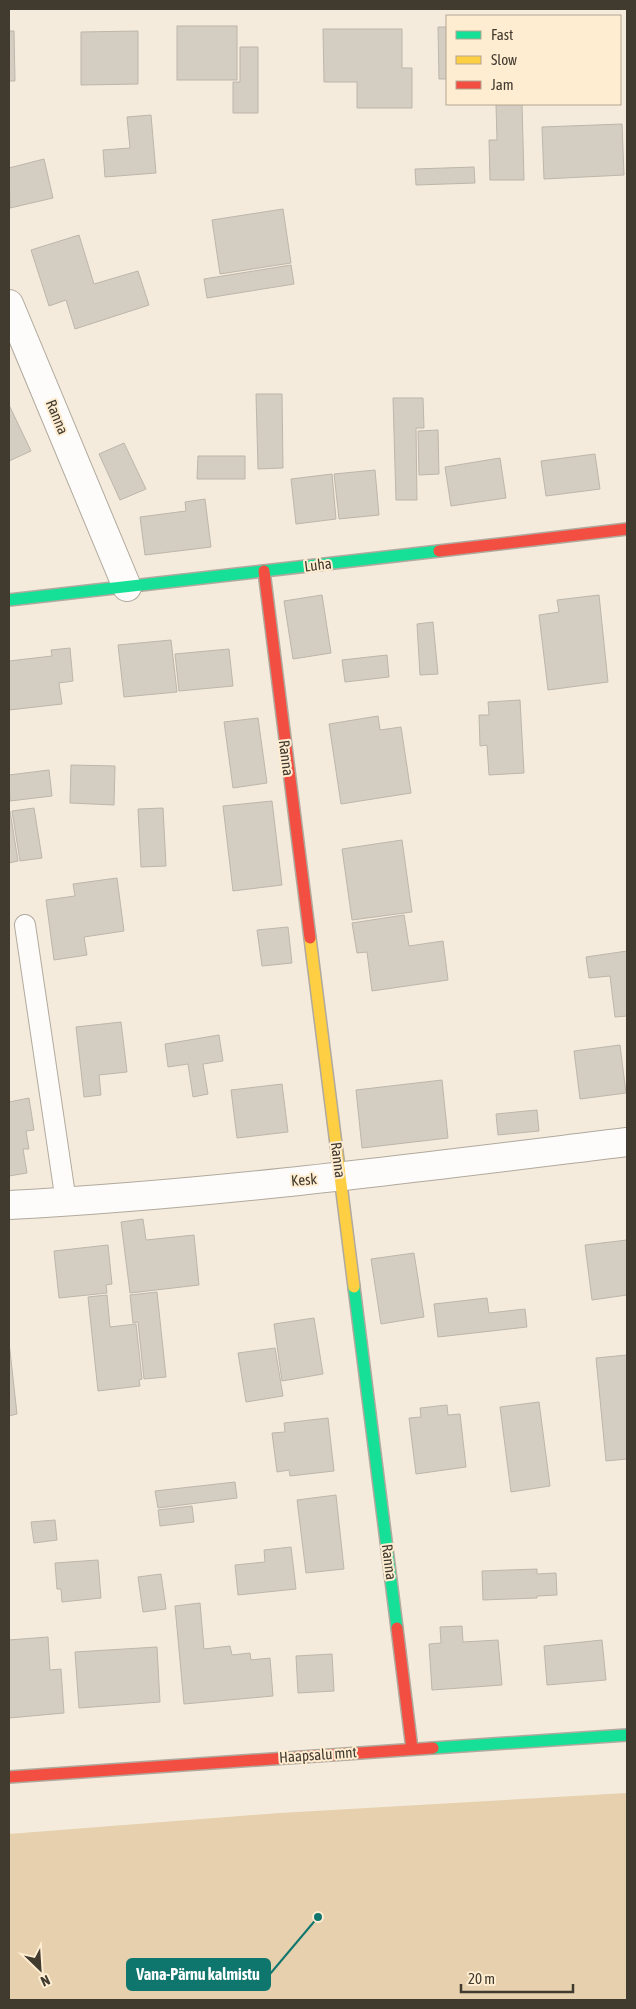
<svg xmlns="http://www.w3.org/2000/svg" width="636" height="2009" font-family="'Asap Condensed',sans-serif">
  <rect width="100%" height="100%" fill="#f4ebdc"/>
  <polygon fill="#e6d0ad" points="627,1793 627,2000 9,2000 9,1834 280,1813"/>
  <g fill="#d4cdc1" stroke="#bdb6aa">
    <rect x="177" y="26" width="60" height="54"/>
    <polygon points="438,27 447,27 447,79 439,79"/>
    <polygon points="323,29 402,29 402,68 412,68 412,108 357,108 357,82 324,82"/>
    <polygon points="9,31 14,31 15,81 9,81"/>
    <polygon points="138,31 138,84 81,85 81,32"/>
    <polygon points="240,47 258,47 258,113 233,113 233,82 240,82"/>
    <polygon points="496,104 522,104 524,180 490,180 489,140 497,140"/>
    <polygon points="151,115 156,173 105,177 103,150 130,148 127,117"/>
    <polygon points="622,124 624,175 544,179 542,127"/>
    <polygon points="44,159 53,198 10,208 9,168"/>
    <polygon points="474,167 475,183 416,185 415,169"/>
    <polygon points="283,209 291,263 220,274 212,220"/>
    <polygon points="79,235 94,284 138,271 149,305 75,329 66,300 49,306 31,250"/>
    <polygon points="291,265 294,284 207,298 204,279"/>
    <polygon points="256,394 282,394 283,468 258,469"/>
    <polygon points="393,398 423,398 424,428 416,428 417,500 396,500"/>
    <polygon points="9,405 31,451 9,461"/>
    <polygon points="438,430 439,474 419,475 418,431"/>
    <polygon points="124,443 146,489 120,500 99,454"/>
    <polygon points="595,454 600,489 546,496 541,461"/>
    <polygon points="198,456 245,456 245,479 197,479"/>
    <polygon points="500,458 506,498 451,506 445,467"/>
    <polygon points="375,470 379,515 339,519 334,474"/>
    <polygon points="332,474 336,519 296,524 291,479"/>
    <polygon points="205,499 211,547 145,555 140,517 186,511 185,502"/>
    <polygon points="322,595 331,653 293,659 284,601"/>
    <polygon points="599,595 608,682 548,690 539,615 559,612 557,600"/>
    <polygon points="433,622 438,674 420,675 417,624"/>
    <polygon points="171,640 177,692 124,697 118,645"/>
    <polygon points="70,648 73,681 59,683 62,704 9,710 9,661 52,656 51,650"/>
    <polygon points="229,649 233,686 179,691 175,654"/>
    <polygon points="387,655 389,677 345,682 342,660"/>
    <polygon points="520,700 524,773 489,775 487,745 480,746 479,715 489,715 488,702"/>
    <polygon points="378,716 380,730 401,727 411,793 341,804 329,724"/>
    <polygon points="258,718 267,783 233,788 224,722"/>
    <polygon points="71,765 115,766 114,805 70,803"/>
    <polygon points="49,770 52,796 10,801 9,775"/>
    <polygon points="272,801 282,885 233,891 223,806"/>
    <polygon points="34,808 42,858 20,861 12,811"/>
    <polygon points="163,808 166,866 141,867 138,809"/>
    <polygon points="10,811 18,861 9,863 9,812"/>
    <polygon points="402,840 412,912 352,920 342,849"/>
    <polygon points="117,878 124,931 84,937 87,955 54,960 46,900 75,896 73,884"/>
    <polygon points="404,915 409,946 443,941 448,980 372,991 367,952 357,953 352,923"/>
    <polygon points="288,927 292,963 262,966 257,930"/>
    <polygon points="627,951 627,1016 615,1017 610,976 589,978 586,957"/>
    <polygon points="121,1022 127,1072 99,1075 101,1095 84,1097 76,1027"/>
    <polygon points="219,1035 223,1061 203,1064 208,1094 193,1097 188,1064 168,1067 165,1044"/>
    <polygon points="620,1045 626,1093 580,1099 574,1051"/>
    <polygon points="442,1080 448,1138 362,1148 356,1090"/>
    <polygon points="282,1084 288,1132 237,1138 231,1090"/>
    <polygon points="29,1098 34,1130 26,1131 29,1149 23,1149 27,1173 9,1176 9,1102"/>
    <polygon points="537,1110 539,1131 498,1135 496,1114"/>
    <polygon points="143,1219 146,1240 194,1235 199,1285 130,1293 121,1222"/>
    <polygon points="627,1240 627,1295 592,1300 585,1245"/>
    <polygon points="108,1245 112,1284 106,1285 107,1293 59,1298 54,1251"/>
    <polygon points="414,1253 424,1317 381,1324 371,1259"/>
    <polygon points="157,1292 166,1377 144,1379 138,1322 133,1323 130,1295"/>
    <polygon points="107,1295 110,1327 136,1324 142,1379 139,1380 140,1386 98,1391 88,1297"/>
    <polygon points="487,1298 489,1313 525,1309 527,1327 438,1337 434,1304"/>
    <polygon points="314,1318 323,1374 282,1381 274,1324"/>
    <polygon points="9,1342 17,1414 9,1416"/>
    <polygon points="275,1348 283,1396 246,1402 238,1353"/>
    <polygon points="627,1355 627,1459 606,1461 596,1358"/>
    <polygon points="539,1402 550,1486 511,1492 500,1407"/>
    <polygon points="447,1405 448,1415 460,1414 466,1467 416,1474 409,1418 421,1417 420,1408"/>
    <polygon points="328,1418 334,1471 290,1476 289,1470 277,1472 272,1433 285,1432 284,1423"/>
    <polygon points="235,1482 237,1498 158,1508 155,1491"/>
    <polygon points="336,1495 344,1569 306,1573 297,1500"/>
    <polygon points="192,1506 194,1522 160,1526 158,1510"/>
    <polygon points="55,1520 57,1540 34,1543 31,1522"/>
    <polygon points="291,1547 296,1589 238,1595 235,1565 265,1562 264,1550"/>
    <polygon points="98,1560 101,1598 62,1602 61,1589 57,1589 55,1563"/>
    <polygon points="537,1569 537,1574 556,1573 557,1595 537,1596 537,1598 483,1600 482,1571"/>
    <polygon points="161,1574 166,1609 143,1612 138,1577"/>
    <polygon points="200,1603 204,1649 230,1646 232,1655 250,1653 251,1660 270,1658 273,1696 184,1704 175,1606"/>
    <polygon points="462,1626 463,1642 498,1640 502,1685 432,1690 429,1644 441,1643 440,1627"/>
    <polygon points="48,1637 50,1670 61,1669 64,1713 9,1718 9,1640"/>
    <polygon points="602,1640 606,1680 547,1685 544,1646"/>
    <polygon points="157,1647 160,1702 79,1708 75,1652"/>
    <polygon points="332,1654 334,1691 298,1693 296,1656"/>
  </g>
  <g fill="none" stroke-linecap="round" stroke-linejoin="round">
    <defs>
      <polyline id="lane" points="25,925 66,1202"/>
      <g id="street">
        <polyline points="9,304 127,587"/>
        <path d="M9 1205C216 1194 422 1167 627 1142"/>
      </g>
      <g id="fast">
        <polyline points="9,600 439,551"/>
        <polyline points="354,1287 397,1628"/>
        <polyline points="433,1748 627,1735"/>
      </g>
      <polyline id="slow" points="310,938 354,1287"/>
      <g id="jam">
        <polyline points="439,551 627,529"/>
        <polyline points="264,571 310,938"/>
        <polyline points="397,1628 412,1749"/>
        <polyline points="9,1777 433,1748"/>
      </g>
    </defs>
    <use href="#lane" stroke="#b0a99d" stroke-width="22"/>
    <use href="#street" stroke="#b0a99d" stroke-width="30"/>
    <use href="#fast" stroke="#b0a99d" stroke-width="14"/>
    <use href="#slow" stroke="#b0a99d" stroke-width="14"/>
    <use href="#jam" stroke="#b0a99d" stroke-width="14"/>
    <use href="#lane" stroke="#fdfcfa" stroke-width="20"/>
    <use href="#street" stroke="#fdfcfa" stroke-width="28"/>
    <use href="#fast" stroke="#16e098" stroke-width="11"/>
    <use href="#slow" stroke="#ffcf43" stroke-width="11"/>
    <use href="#jam" stroke="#f24e42" stroke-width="11"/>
  </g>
  <g text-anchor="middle" stroke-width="4" stroke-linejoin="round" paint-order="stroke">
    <g font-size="15" fill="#413a2f" stroke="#ffedd2">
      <text transform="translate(57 417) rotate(68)" y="5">Ranna</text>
      <text transform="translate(318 565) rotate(-7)" y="5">Luha</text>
      <text transform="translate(286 758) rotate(83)" y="5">Ranna</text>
      <text transform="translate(338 1160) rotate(83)" y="5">Ranna</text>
      <text transform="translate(304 1180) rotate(-5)" y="5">Kesk</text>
      <text transform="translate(389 1562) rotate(83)" y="5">Ranna</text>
      <text transform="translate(318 1755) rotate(-4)" y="5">Haapsalu mnt</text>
    </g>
  </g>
  <path fill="none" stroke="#0f766e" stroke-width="2" d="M318 1917L270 1974"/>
  <circle fill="#0f766e" stroke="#ffedd2" stroke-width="2" cx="318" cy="1917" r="5"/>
  <rect fill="#0f766e" stroke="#0f766e" stroke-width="2" x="127" y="1959" width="143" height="31" rx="5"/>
  <g font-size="16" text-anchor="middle" font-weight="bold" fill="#fff">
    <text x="198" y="1980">Vana-Pärnu kalmistu</text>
  </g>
  <rect width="636" height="2009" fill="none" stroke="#413a2f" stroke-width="20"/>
  <rect x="446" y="15" width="175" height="90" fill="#ffedd2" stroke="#b3a591"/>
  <rect x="456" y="31" width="25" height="8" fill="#16e098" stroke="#b3a591"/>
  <text x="491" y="40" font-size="15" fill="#413a2f">Fast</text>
  <rect x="456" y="56" width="25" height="8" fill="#ffcf43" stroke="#b3a591"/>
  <text x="491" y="65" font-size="15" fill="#413a2f">Slow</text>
  <rect x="456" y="81" width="25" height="8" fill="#f24e42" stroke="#b3a591"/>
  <text x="491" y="90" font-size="15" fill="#413a2f">Jam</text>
  <g transform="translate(40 1969) rotate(155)" stroke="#ffedd2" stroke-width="4" paint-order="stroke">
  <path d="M0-4L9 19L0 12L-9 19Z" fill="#413a2f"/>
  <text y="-8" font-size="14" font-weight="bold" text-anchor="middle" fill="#413a2f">N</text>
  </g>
  <path d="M461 1984v8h112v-8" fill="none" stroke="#413a2f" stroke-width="2.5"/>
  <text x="468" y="1984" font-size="15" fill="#413a2f" stroke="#ffedd2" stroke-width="4" paint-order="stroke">20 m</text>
</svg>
